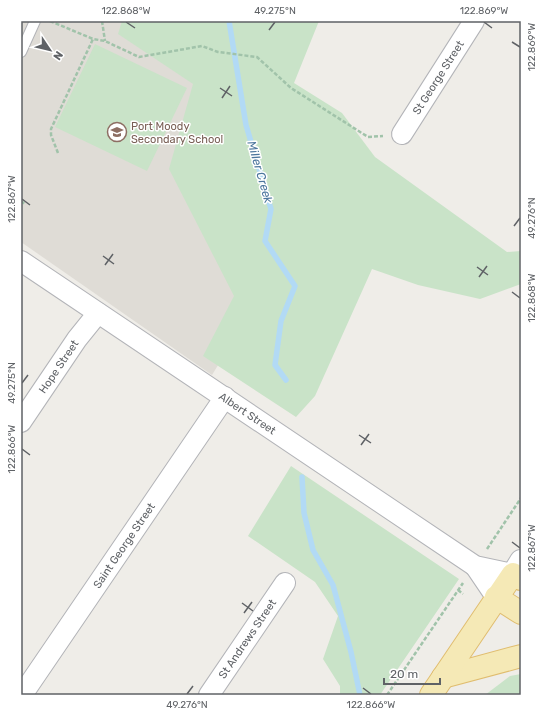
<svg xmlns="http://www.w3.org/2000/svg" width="542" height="716" font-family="Rubik,sans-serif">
  <rect width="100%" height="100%" fill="#efede8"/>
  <polygon fill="#dfdcd6" points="21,21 191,21 251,311 212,375 21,242"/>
  <g fill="#c9e3c8">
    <polygon points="122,21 319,21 294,83 342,113 375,157 507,252 521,251 521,284 480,299 418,285 372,269 315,396 296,417 203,356 234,296 169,169 193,84 118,34"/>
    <polygon points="95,44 187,88 147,171 55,127"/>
    <polygon points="291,466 459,579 380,695 340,695 340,686 323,659 338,616 315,582 248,536"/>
    <polygon points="521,674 521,695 485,695 510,676"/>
  </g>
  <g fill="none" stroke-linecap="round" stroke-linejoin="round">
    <g stroke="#b2daf5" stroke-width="5.5">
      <polyline points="229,21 246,125 271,209 265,241 295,286 281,321 275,365 286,380"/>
      <polyline points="302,477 304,513 313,550 333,585 351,652 360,695"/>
    </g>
    <defs>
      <polyline id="service" points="21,52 35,21"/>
      <g id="minor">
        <path id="s1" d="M402 134 474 21"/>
        <path id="s2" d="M21 261 475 566 513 574"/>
        <path id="s3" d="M21 422 77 339 98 313"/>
        <polyline points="475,566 496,597"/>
        <path id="s4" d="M22 695 225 397"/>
        <path id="s5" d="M209 695 285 583"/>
      </g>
      <polyline id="secondary" points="513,574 521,561"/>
      <g id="primary">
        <polyline points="496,597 521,613"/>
        <polyline points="443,677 521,656"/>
        <polyline points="431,695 513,574 521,579"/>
      </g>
    </defs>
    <use href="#service" stroke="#b3b4b8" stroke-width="12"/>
    <use href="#minor" stroke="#b3b4b8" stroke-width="22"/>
    <use href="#secondary" stroke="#b4b6ba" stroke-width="24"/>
    <use href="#primary" stroke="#e0bd6f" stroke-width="24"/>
    <g stroke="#a1c3aa" stroke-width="2.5" stroke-dasharray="4 2" stroke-linecap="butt">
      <polyline points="50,21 93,39 105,41 139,57 202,46 218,52 257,57 291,88 368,137 383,136"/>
      <polyline points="102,21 105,41"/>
      <polyline points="58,153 51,135 51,129 93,39"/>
      <polyline points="21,201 25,204"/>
      <polyline points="487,549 521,498"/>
      <polyline points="458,590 463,594"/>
      <polyline points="387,695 463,583"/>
    </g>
    <use href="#service" stroke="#fff" stroke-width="10"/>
    <use href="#minor" stroke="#fff" stroke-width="20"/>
    <use href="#secondary" stroke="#fff" stroke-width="22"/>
    <use href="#primary" stroke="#f5e9b6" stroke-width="22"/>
  </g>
  <path fill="none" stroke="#5f6266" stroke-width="1.5" d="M126 22 135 28M484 22 492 28M269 30 275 22M512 42 520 47M220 88 232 96M222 98 230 86M22 199 30 205M514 226 520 218M103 256 114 264M105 265 113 254M477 267 488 275M479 277 487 266M512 292 520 298M22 383 28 375M359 435 371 443M361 445 369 434M22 449 30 455M512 542 520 548M242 603 253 611M244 613 252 602M363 688 371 694M187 694 193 686"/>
  <defs>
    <symbol id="school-ring" viewBox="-11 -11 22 22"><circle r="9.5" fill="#fff" stroke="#8d6e63" stroke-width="1.5"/><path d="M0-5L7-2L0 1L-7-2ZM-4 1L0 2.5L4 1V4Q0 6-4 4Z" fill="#8d6e63"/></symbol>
  </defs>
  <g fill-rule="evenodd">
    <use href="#school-ring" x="106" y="121" width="22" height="22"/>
  </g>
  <g text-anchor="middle" stroke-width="3" stroke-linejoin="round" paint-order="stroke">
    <g font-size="11" fill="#5f6266" stroke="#fff">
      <text dy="4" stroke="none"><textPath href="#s1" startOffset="67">St George Street</textPath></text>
      <text dy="4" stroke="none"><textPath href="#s3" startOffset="67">Hope Street</textPath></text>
      <text dy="4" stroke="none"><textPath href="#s2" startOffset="273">Albert Street</textPath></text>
      <text dy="4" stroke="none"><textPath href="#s4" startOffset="181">Saint George Street</textPath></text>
      <text dy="4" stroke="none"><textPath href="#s5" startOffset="68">St Andrews Street</textPath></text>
    </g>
    <g font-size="11" fill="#785e54" stroke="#fff" text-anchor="start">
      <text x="131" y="130">Port Moody<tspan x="131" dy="13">Secondary School</tspan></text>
    </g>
    <g font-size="12" font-style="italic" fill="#4c769d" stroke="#fff">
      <text transform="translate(260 172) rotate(74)" y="4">Miller Creek</text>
    </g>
  </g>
  <rect width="542" height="716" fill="none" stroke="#ffffff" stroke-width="44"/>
  <g transform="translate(50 50) rotate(125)" stroke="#ffffff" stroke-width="3" paint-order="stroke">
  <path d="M0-3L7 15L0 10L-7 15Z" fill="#5f6266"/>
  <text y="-6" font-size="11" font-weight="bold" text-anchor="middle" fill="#5f6266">N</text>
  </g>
  <path d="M384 678v6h56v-6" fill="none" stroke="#5f6266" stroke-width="2"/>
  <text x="390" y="678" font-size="12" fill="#5f6266" stroke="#ffffff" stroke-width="3" paint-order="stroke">20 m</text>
  <rect x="22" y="22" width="498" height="672" fill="none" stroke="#5f6266" stroke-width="1.5"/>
  <g font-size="10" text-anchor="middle" fill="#5f6266">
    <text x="126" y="14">122.868°W</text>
    <text x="275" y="14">49.275°N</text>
    <text x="484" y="14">122.869°W</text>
    <text transform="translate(531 47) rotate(-90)" y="4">122.869°W</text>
    <text transform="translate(11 199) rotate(-90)" y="4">122.867°W</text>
    <text transform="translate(531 218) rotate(-90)" y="4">49.276°N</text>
    <text transform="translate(531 298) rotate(-90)" y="4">122.868°W</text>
    <text transform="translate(11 383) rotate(-90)" y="4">49.275°N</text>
    <text transform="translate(11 449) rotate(-90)" y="4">122.866°W</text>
    <text transform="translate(531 548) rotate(-90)" y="4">122.867°W</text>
    <text x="187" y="708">49.276°N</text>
    <text x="371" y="708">122.866°W</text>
  </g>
</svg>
